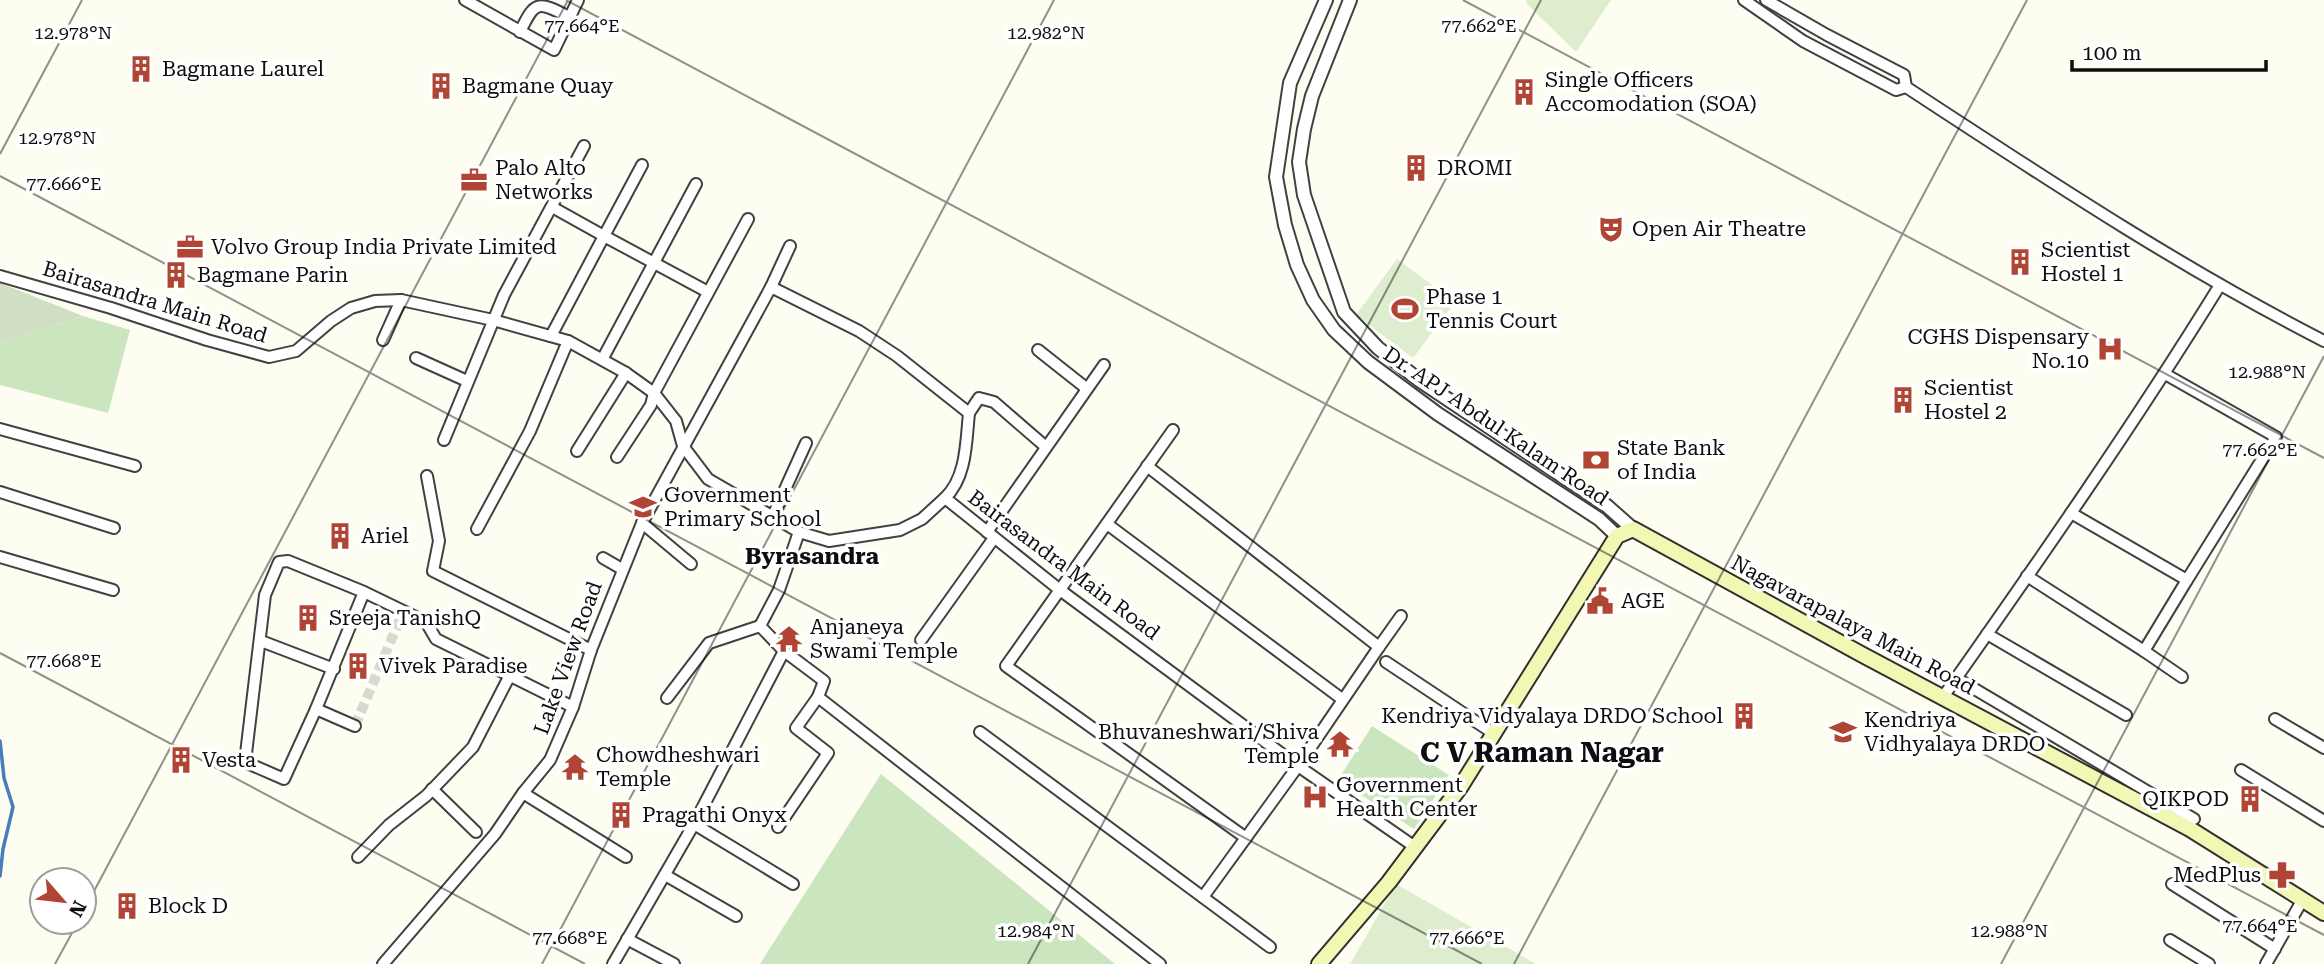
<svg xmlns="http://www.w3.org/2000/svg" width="2324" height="964" font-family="'Roboto Serif',serif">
  <rect width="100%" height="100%" fill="#fdfdf1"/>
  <g fill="#cbe5be">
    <polygon points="83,316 130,330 108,413 0,385 0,343"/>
    <polygon points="1372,726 1449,775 1414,829 1338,780"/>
    <polygon points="881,774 1115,964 760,964"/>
  </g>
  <polygon fill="#d0dec3" points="0,283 83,316 0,343"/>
  <g fill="#ddedce">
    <polygon points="1526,0 1611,0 1576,52 1527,4"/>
    <polygon points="1397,259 1455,302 1413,358 1356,315"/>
    <polygon points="1396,884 1536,964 1350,964"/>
  </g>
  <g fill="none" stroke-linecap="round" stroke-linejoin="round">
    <polyline stroke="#497bbf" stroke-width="3.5" points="0,741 4,778 13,807 3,849 0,876"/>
    <polyline stroke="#d9d9cf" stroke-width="10" stroke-dasharray="10 5" stroke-linecap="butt" points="355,726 403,612"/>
    <defs>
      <g id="minor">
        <polyline points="465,0 554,50 578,0"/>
        <polyline points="1744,0 1803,41 1896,90 1906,87"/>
        <path d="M1766 0 1827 35 1904 75 1906 87C2042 176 2179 267 2324 341"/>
        <path d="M520 32C535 0 538 1 569 17"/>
        <polyline points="552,207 604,236 642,165"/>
        <polyline points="0,276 111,308 207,340 269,357 296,351 331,321 351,308 375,301 401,300 493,320 568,341 626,373 654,393 676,421 683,446 708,479 799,532 829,541 900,530 922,519 945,498 1060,590 1298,766 1415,847"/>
        <polyline points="771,287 790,246"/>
        <polyline points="551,336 604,236 708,292"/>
        <polyline points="383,340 401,300"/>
        <polyline points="1038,350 1086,388"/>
        <polyline points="416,358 467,381"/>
        <polyline points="603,358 696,184"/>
        <polyline points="0,429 135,466"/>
        <polyline points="1173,430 1006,666 1246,838"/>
        <polyline points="444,440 504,295 584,146"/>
        <polyline points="577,451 626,373"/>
        <polyline points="617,457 651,405 654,393 748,219"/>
        <polyline points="1147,466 1379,647 1298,766 1203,897"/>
        <polyline points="427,476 439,541 433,571 591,650"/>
        <polyline points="0,492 114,528"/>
        <path d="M945 498C967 477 966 441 969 413"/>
        <polyline points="2071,513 2187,580 2276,437 2165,374"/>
        <polyline points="772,518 806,443"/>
        <polyline points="642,523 691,564"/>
        <polyline points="1107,524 1342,699"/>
        <polyline points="477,529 530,431 568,341"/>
        <polyline points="799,532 779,590 760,626 784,651 824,681 818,697 1160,964"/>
        <polyline points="987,532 1104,365"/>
        <polyline points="0,557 113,590"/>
        <polyline points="603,558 622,569"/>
        <polyline points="2027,576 2144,651"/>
        <polyline points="364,592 316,709 284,779 245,762 265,595 279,562 288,561 364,592 426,622 436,639 573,707"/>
        <polyline points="1987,634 2126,715"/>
        <polyline points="921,640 994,538"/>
        <polyline points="261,641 334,669"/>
        <polyline points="1379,647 1401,616"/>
        <polyline points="1386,662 1493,733"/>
        <polyline points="2182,677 2144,651 2187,580"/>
        <polyline points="1956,678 2194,819"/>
        <path d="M1943 697C2038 562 2133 426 2220 285"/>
        <polyline points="667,698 709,643 760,626"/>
        <polyline points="316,709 355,726"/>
        <polyline points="2275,719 2324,748"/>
        <polyline points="980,732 1270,947"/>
        <polyline points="2241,770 2324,821"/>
        <polyline points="432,789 476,832"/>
        <polyline points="523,793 626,857"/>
        <polyline points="694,824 793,884"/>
        <polyline points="778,827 828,753 796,728 818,697"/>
        <polyline points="358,857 389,825 426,796 473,747 509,677"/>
        <polyline points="665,875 736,916"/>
        <polyline points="2172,884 2275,949"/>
        <polyline points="627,939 674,964"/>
        <polyline points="2170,940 2209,964"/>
        <polyline points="383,964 495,834 523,793 550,760 573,707 591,650 642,523 771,287 859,331 897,356 969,413 979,398 994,402 1046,447"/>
        <polyline points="613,964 694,824 784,651"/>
        <polyline points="2266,964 2303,899"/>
      </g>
      <g id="tertiary">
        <polyline points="1326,0 1290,83 1276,177 1285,225 1297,265 1313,300 1334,330 1368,362 1438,414 1599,519 1617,536"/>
        <polyline points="1350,0 1312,96 1304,129 1299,162 1304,195 1344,312 1378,348 1419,380 1607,506 1633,529"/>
      </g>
      <polyline id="secondary" points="1319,964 1389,882 1461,786 1617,536 1633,529 1861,654 2190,829 2324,913"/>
    </defs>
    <use href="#minor" stroke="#414141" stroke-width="14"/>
    <use href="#tertiary" stroke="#414141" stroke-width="16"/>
    <use href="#secondary" stroke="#303030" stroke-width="18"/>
    <use href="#minor" stroke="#fff" stroke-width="10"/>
    <use href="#tertiary" stroke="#fff" stroke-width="12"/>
    <use href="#secondary" stroke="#f2f7b3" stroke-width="14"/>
  </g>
  <path fill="none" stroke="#0e0e0e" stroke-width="2" stroke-opacity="0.45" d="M566 0 2324 935M1463 0 2324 458M0 154 82 0M0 176 1482 964M0 653 585 964M84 910 568 0M55 964 78 922M542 964 1054 0M1028 964 1541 0M1514 964 2027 0M2001 964 2324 356"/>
  <defs>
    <symbol id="building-bare" viewBox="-9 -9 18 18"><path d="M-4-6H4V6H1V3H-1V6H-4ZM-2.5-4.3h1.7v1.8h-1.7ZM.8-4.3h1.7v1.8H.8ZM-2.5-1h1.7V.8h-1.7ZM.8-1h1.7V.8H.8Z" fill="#b04534" stroke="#fff" stroke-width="2.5" paint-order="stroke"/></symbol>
    <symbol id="office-bare" viewBox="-9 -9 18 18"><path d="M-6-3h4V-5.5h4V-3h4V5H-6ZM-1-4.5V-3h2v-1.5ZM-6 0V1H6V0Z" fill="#b04534" stroke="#fff" stroke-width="2.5" paint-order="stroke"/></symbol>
    <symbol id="theatre-bare" viewBox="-9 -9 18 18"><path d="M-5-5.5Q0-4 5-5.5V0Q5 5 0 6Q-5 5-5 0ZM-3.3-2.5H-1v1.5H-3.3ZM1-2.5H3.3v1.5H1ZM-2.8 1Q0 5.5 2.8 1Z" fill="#b04534" stroke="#fff" stroke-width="2.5" paint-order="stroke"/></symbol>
    <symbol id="stadium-bare" viewBox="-9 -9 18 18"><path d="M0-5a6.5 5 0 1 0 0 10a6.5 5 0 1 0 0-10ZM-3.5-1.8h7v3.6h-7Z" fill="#b04534" stroke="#fff" stroke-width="2.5" paint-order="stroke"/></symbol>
    <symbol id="hospital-bare" viewBox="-9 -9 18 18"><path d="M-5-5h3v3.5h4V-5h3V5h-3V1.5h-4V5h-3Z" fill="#b04534" stroke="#fff" stroke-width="2.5" paint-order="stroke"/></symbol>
    <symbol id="bank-bare" viewBox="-9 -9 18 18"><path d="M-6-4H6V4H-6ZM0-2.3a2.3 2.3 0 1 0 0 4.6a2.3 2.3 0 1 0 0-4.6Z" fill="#b04534" stroke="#fff" stroke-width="2.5" paint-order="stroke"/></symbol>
    <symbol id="school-bare" viewBox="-9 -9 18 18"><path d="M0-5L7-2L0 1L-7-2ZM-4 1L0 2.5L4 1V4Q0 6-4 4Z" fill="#b04534" stroke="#fff" stroke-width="2.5" paint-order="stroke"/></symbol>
    <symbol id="civic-bare" viewBox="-9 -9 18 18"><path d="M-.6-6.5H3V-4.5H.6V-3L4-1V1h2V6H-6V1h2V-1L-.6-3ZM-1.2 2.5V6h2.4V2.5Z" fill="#b04534" stroke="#fff" stroke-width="2.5" paint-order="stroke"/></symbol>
    <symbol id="temple-bare" viewBox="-9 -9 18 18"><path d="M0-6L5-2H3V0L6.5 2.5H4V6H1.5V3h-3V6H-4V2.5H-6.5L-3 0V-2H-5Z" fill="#b04534" stroke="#fff" stroke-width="2.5" paint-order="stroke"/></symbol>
    <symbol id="pharmacy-bare" viewBox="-9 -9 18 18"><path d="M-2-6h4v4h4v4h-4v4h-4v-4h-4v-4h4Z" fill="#b04534" stroke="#fff" stroke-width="2.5" paint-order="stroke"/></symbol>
  </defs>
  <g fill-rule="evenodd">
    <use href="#building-bare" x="122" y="50" width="38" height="38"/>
    <use href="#building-bare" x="422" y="67" width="38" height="38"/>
    <use href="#building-bare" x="1505" y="73" width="38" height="38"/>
    <use href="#building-bare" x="1397" y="149" width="38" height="38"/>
    <use href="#office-bare" x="455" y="161" width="38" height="38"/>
    <use href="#theatre-bare" x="1592" y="210" width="38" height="38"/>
    <use href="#office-bare" x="171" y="228" width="38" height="38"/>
    <use href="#building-bare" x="2001" y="243" width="38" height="38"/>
    <use href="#building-bare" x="157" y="256" width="38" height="38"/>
    <use href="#stadium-bare" x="1386" y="290" width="38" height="38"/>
    <use href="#hospital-bare" x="2091" y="330" width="38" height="38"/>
    <use href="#building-bare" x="1884" y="381" width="38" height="38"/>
    <use href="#bank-bare" x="1577" y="441" width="38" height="38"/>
    <use href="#school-bare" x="624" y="488" width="38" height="38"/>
    <use href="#building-bare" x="321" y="517" width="38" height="38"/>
    <use href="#civic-bare" x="1581" y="582" width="38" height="38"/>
    <use href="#building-bare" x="289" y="599" width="38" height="38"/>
    <use href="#temple-bare" x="770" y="620" width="38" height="38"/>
    <use href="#building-bare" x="339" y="647" width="38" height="38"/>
    <use href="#building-bare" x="1725" y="697" width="38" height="38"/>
    <use href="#school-bare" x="1824" y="713" width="38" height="38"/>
    <use href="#temple-bare" x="1321" y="725" width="38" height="38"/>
    <use href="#building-bare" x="162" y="741" width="38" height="38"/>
    <use href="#temple-bare" x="556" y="748" width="38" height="38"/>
    <use href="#hospital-bare" x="1296" y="778" width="38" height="38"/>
    <use href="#building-bare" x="2231" y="780" width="38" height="38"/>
    <use href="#building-bare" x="602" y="796" width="38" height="38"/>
    <use href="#pharmacy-bare" x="2263" y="856" width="38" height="38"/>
    <use href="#building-bare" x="108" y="887" width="38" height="38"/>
  </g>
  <g text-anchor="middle" stroke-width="7" stroke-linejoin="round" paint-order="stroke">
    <g font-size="21" fill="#0e0e0e" stroke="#fff" text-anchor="start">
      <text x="162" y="76">Bagmane Laurel</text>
      <text x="1545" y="87">Single Officers<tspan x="1545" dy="24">Accomodation (SOA)</tspan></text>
      <text x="462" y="93">Bagmane Quay</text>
      <text x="495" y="175">Palo Alto<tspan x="495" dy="24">Networks</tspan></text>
      <text x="1437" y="175">DROMI</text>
      <text x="1632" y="236">Open Air Theatre</text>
      <text x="211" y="254">Volvo Group India Private Limited</text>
      <text x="2041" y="257">Scientist<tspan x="2041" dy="24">Hostel 1</tspan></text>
      <text x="197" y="282">Bagmane Parin</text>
      <text x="1426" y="304">Phase 1<tspan x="1426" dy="24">Tennis Court</tspan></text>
      <text x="2089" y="344" text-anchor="end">CGHS Dispensary<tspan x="2089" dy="24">No.10</tspan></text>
      <text x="1924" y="395">Scientist<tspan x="1924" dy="24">Hostel 2</tspan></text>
      <text x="1617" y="455">State Bank<tspan x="1617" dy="24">of India</tspan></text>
      <text x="664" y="502">Government<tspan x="664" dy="24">Primary School</tspan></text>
      <text x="361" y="543">Ariel</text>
      <text x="1621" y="608">AGE</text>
      <text x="329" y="625">Sreeja TanishQ</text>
      <text x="810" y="634">Anjaneya<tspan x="810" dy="24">Swami Temple</tspan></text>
      <text x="379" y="673">Vivek Paradise</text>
      <text x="1723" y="723" text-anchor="end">Kendriya Vidyalaya DRDO School</text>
      <text x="1864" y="727">Kendriya<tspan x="1864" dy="24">Vidhyalaya DRDO</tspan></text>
      <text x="1319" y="739" text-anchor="end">Bhuvaneshwari/Shiva<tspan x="1319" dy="24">Temple</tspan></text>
      <text x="596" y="762">Chowdheshwari<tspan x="596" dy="24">Temple</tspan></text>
      <text x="202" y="767">Vesta</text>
      <text x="1336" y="792">Government<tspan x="1336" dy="24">Health Center</tspan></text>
      <text x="2229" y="806" text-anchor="end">QIKPOD</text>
      <text x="642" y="822">Pragathi Onyx</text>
      <text x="2261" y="882" text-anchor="end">MedPlus</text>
      <text x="148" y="913">Block D</text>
    </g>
    <g font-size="21" fill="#0e0e0e" stroke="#fff">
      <text transform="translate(155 302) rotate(17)" y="7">Bairasandra Main Road</text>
      <text transform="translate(1496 426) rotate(34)" y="7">Dr. APJ Abdul Kalam Road</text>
      <text transform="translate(1064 565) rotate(37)" y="7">Bairasandra Main Road</text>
      <text transform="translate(1853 625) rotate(28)" y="7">Nagavarapalaya Main Road</text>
      <text transform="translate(568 658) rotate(-70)" y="7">Lake View Road</text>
    </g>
    <g font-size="23" font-weight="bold" fill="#0e0e0e" stroke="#fff">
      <text x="812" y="564">Byrasandra</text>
    </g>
    <g font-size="28" font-weight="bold" fill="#0e0e0e" stroke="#fff">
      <text x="1542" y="762">C V Raman Nagar</text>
    </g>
  </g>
  <g font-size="18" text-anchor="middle" fill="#0e0e0e" stroke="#fff" stroke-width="7" stroke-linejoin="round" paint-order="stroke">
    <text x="582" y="32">77.664°E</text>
    <text x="1479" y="32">77.662°E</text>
    <text x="73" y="39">12.978°N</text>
    <text x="1046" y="39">12.982°N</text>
    <text x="57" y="144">12.978°N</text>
    <text x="64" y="190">77.666°E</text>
    <text x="2267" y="378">12.988°N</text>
    <text x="2260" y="456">77.662°E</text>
    <text x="64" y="667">77.668°E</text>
    <text x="2260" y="932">77.664°E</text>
    <text x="1036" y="937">12.984°N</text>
    <text x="2009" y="937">12.988°N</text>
    <text x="570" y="944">77.668°E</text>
    <text x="1467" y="944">77.666°E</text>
  </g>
  <g transform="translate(63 901) rotate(118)"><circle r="33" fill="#ffffff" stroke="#9f9f9f" stroke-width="2"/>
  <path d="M0-5L12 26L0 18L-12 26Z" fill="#b04534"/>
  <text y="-10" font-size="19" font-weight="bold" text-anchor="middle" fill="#0e0e0e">N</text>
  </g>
  <path d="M2072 60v10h194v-10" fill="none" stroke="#0e0e0e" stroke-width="3.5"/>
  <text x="2082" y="60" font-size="21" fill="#0e0e0e" stroke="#ffffff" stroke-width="5" paint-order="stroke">100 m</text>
</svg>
